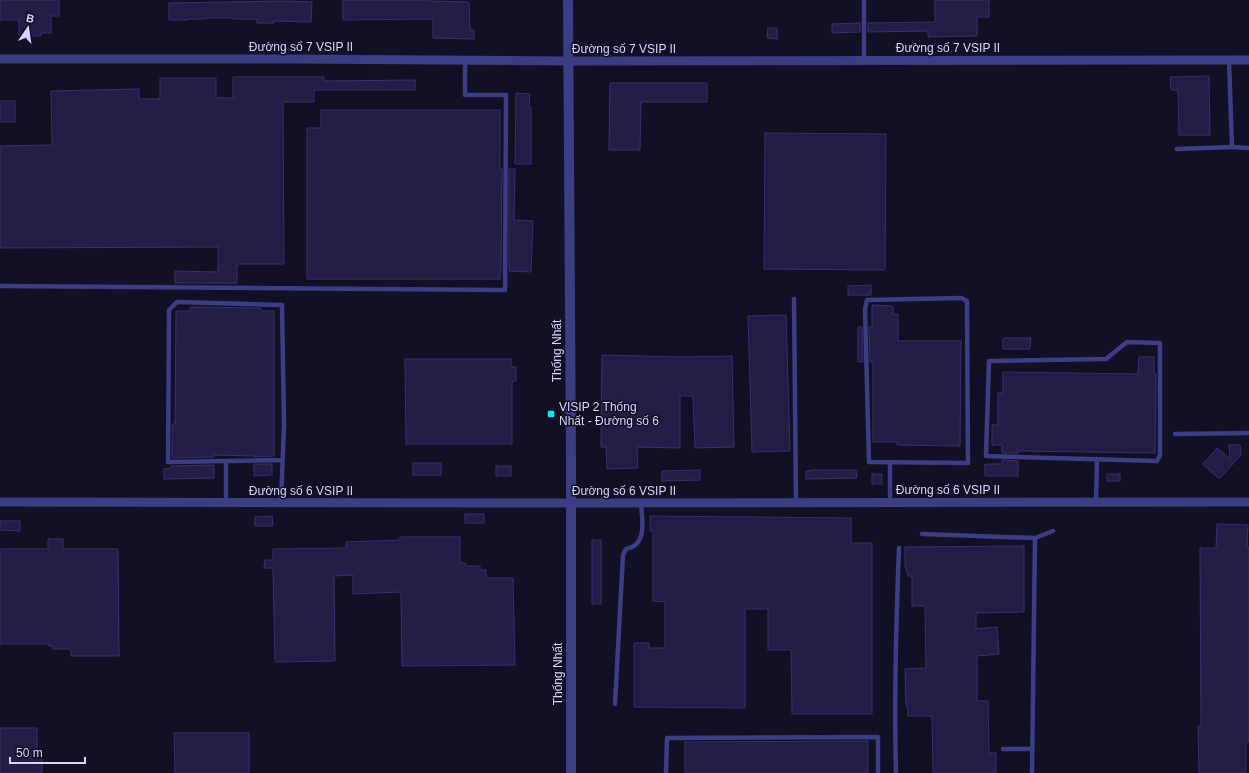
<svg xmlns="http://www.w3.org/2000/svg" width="1249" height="773" font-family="Helvetica,sans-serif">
  <rect width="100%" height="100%" fill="#121025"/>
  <g fill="#231c45" stroke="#392f70">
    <polygon points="0,0 59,0 59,16 51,16 51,33 41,33 41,36 19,36 19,20 0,20"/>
    <polygon points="343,0 429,0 429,1 469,2 470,30 474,30 474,39 433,38 433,19 343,20"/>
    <polygon points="935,0 989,0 989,17 977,17 977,36 928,37 928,31 868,32 868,23 935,22"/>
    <polygon points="284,1 312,2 311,22 274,21 274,23 257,23 257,19 233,19 233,18 206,18 206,19 188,19 188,20 169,20 169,3"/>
    <polygon points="860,23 860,32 832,33 832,24"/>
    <polygon points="768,28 777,28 777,39 767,38"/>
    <polygon points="1209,76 1210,135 1179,135 1178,90 1171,90 1170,77"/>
    <polygon points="233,77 324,77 324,81 415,80 415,90 314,90 314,102 283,102 284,264 237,264 237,283 175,283 175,271 218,272 218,247 0,248 0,146 52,145 51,91 139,89 139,99 160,99 160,78 216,78 216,98 233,98"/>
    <polygon points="610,83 707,83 707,102 641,102 640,150 609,150"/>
    <polygon points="516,93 530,94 529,107 531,107 531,164 515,164"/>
    <rect x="0" y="101" width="15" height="21"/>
    <polygon points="321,110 500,110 500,169 502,169 501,271 500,271 500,279 307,279 307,128 321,128"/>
    <polygon points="765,133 886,134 885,270 764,269"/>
    <polygon points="509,169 515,169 514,220 533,221 531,272 509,271"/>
    <polygon points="871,285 871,295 848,295 848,286"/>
    <polygon points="872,305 893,306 893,314 898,314 898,341 961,341 960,446 897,445 897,442 873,442 873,362 870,362 869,327 872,327"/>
    <polygon points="190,307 261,308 261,311 274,311 274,456 254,457 254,456 214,455 214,457 172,458 172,424 175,424 176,311 190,311"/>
    <polygon points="786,315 790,451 752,452 748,316"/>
    <polygon points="858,327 862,327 863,362 858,362"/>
    <polygon points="1003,338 1031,338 1030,349 1003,349"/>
    <polygon points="602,355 681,357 732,356 734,447 695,448 693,396 680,396 680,448 637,447 638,468 607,469 606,447 601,447"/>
    <polygon points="1139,357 1154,357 1154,374 1156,374 1155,453 1018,451 1018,453 1002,453 1002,445 992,445 992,425 998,425 998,393 1003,393 1003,372 1138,374"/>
    <polygon points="405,359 511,359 511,367 516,367 516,381 512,381 512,444 406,444"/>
    <polygon points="1229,445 1240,445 1241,455 1219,479 1203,464 1217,448 1230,459"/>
    <polygon points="1002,460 1018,461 1018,476 985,476 985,464 1002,464"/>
    <rect x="413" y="463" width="28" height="12"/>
    <polygon points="254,464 272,464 272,475 254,476"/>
    <polygon points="214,465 214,478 164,479 164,469 171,468 171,466"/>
    <rect x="496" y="466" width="15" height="10"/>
    <polygon points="700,470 700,480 662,481 662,471"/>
    <polygon points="814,470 856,470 857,478 806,479 806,471"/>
    <rect x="872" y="474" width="10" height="10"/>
    <rect x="1107" y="474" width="13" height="7"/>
    <rect x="465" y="514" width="19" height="9"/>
    <polygon points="272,516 273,526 255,526 255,517"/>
    <polygon points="650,516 851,518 851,543 872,543 872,714 792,714 791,650 768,650 768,609 745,609 745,708 634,707 634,643 649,643 649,648 665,648 665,602 653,601 653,531 650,531"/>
    <polygon points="0,521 20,521 20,531 0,530"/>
    <polygon points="1217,524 1248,525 1247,547 1249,547 1249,742 1246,742 1246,773 1199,773 1198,726 1201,726 1200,548 1216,548"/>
    <polygon points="400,537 460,537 460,563 466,563 466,566 480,566 480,570 486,570 486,578 513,578 515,665 402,666 401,592 353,594 353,575 334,576 335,661 275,662 273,568 264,568 265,560 273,560 273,549 346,548 346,542 400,540"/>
    <polygon points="48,539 63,539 63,549 118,549 119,656 71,656 71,649 53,649 53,646 49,646 49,644 0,644 0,549 48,549"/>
    <rect x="592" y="540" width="9" height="64"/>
    <polygon points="1024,546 1024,612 976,613 976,629 997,627 999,654 977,656 977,701 988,701 989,753 996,753 996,773 933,773 932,716 908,716 907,705 906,705 905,669 926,668 925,606 912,606 912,576 908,576 905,565 905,547"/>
    <polygon points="0,728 37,728 37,755 42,755 42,773 0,773"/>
    <polygon points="174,733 249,733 249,773 175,773"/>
    <polygon points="868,741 868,773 685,773 685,742"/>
  </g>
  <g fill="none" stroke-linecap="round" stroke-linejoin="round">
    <g stroke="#3c3d82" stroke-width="4.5">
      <polyline points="864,60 864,0"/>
      <polyline points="1229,60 1232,147 1249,148"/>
      <polyline points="1177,149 1232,147"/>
      <polyline points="0,286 505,290 506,95 465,95 465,60"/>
      <polygon points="961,298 967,301 968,463 869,462 865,309 867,300"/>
      <polyline points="794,299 796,503"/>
      <polygon points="1127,342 1160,343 1160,455 1157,461 986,456 989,361 1106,359"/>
      <polyline points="1175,434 1249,433"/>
      <polyline points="226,461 226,503"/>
      <polyline points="890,462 890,503"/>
      <polyline points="1096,502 1097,460"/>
      <polyline points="281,503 284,424 282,305 177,302 169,310 168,462 282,460"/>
      <polyline points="922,534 1035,538 1053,531"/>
      <path d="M615 704 623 555 626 549C648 545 642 520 641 503"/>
      <polyline points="1003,749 1032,749"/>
      <polyline points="666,773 667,738 878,737 878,773"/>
      <path d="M896 773C894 698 896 623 899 548"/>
      <polyline points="1032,773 1035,538"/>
    </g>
    <g stroke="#3c3d82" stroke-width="9">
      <polyline points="0,59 293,59 568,61 1249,60"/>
      <polyline points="0,502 571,503 1249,502"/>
    </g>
    <polyline stroke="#3c3d82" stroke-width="10" points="568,0 571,461 571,773"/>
  </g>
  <rect fill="#09e9f5" stroke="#121025" stroke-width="1.5" x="547" y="410" width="8" height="8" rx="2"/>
  <g text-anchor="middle" stroke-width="3" stroke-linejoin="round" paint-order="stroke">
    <g font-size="12" fill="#d7d5fd" stroke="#121025">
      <text x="301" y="51">Đường số 7 VSIP II</text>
      <text x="948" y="52">Đường số 7 VSIP II</text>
      <text x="624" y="53">Đường số 7 VSIP II</text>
      <text transform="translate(557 351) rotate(-90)" y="4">Thống Nhất</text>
      <text x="948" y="494">Đường số 6 VSIP II</text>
      <text x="301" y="495">Đường số 6 VSIP II</text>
      <text x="624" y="495">Đường số 6 VSIP II</text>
      <text transform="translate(558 674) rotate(-90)" y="4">Thống Nhất</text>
    </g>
    <g font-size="12" fill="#d7d5fd" stroke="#121025" text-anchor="start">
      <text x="559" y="411">VISIP 2 Thống<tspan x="559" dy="14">Nhất - Đường số 6</tspan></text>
    </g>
  </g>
  <g transform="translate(28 28) rotate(13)" stroke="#121025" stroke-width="3" paint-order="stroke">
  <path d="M0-3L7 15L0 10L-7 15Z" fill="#d7d5fd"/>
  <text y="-6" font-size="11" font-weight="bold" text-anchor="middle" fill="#d7d5fd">B</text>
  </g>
  <path d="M10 757v6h75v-6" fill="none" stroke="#d7d5fd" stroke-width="2"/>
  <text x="16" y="757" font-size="12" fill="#d7d5fd" stroke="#121025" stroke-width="3" paint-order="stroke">50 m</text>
</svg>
